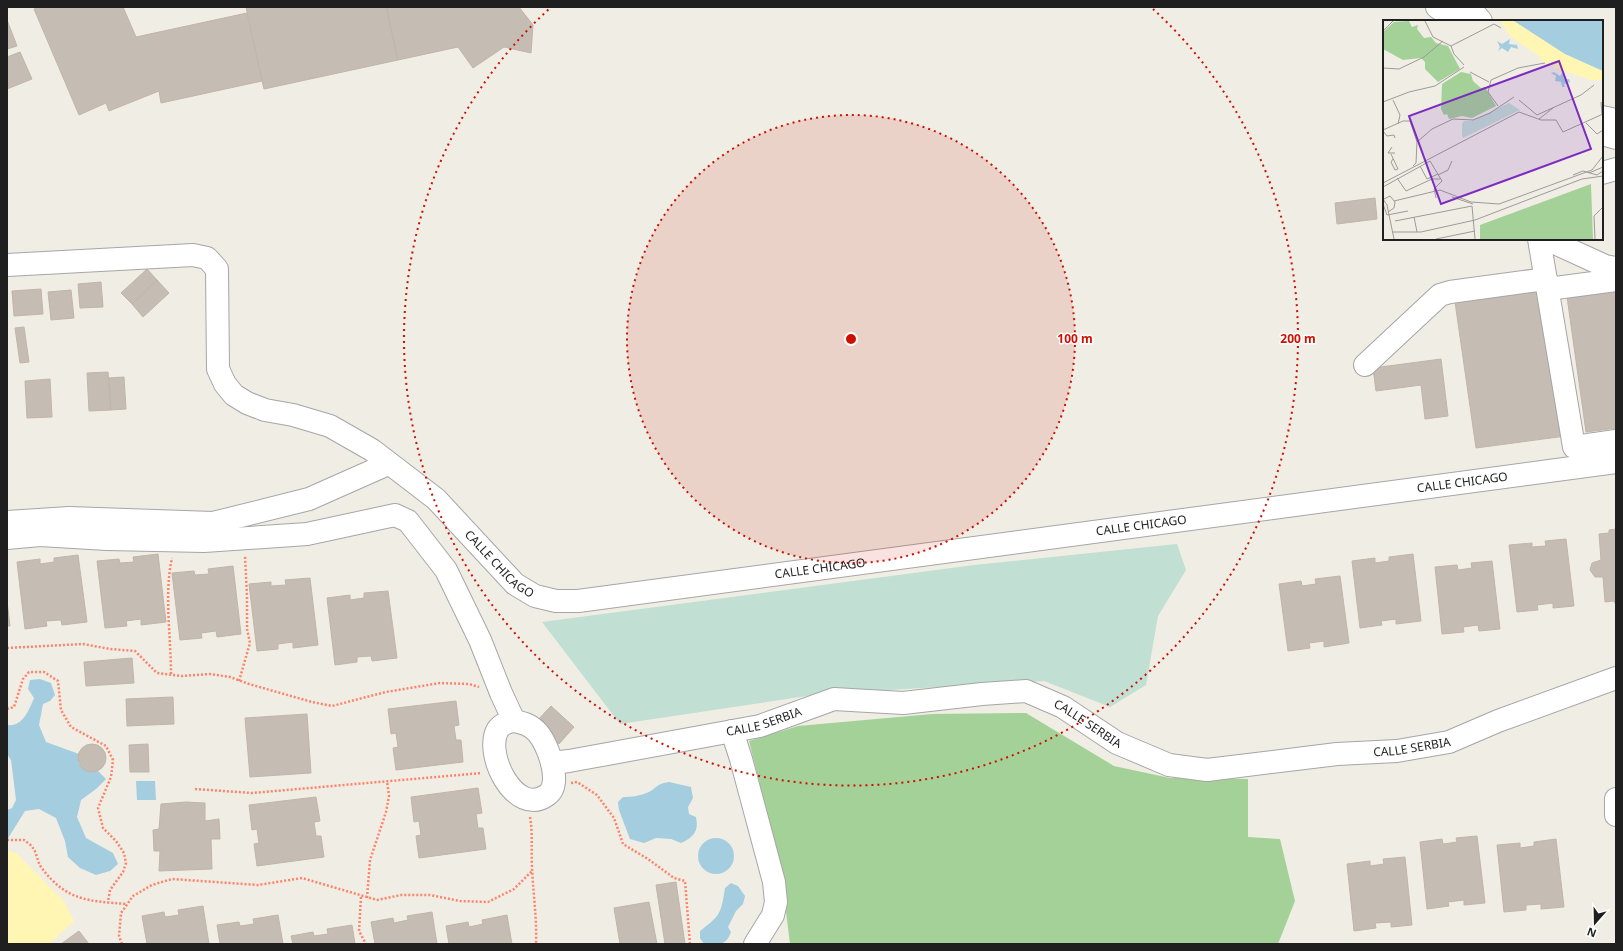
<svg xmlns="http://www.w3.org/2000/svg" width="1623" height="951" font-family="'Noto Sans',sans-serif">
  <rect width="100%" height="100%" fill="#f0ede5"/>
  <polygon fill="#a4d198" points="1026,713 1114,766 1170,778 1248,779 1248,837 1280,839 1295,901 1278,944 790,944 780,864 749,741 798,726 932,714"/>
  <polygon fill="#c1dfd3" points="1177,544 1186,570 1158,616 1146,685 1110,707 1044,681 820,694 620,724 542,622 974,565"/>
  <polygon fill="#fff6b4" points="7,851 16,853 64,901 74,921 49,944 7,944"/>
  <g fill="#a4cddf">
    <path d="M40 679 51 683 55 695 50 701 43 704 39 725 46 742 79 754 78 763C84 770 89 772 98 771L106 779 96 789 81 800 77 817 86 838 113 853 118 864 110 871 96 875 80 868 68 857 65 841 56 818 39 809 25 811 7 840V810L12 808 16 800 11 760 7 754V725C23 727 29 710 34 698L28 689 30 680Z"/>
    <polygon points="136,781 155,781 156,800 137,800"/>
    <path d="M669 782 691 787 693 798 688 807 689 814 696 817C699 831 694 837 681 843L671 839 656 838 644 843 630 839 619 810 618 802 623 797C632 797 640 796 649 792 658 787 656 784 669 782Z"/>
    <circle cx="716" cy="856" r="18"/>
    <path d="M731 883 738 886 745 896 743 904 736 911 728 927 731 932C726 947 717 944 704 944L700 938V931C721 915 721 913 725 888Z"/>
  </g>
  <g fill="#c5bcb4" stroke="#c2b5a7">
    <polygon points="37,7 123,7 136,37 247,13 262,81 161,103 159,91 109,111 106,103 79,115 34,9"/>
    <polygon points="246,7 386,7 398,60 264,89"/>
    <polygon points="392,7 519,7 533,25 531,53 504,47 473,68 458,47 398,60 387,8"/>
    <polygon points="7,20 17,46 7,49"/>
    <polygon points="20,52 32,79 7,89 7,57"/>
    <polygon points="1375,198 1377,219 1337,224 1335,203"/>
    <polygon points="147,269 157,280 132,304 121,293"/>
    <polygon points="157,280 169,293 143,317 132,304"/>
    <polygon points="101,282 103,307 80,308 78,284"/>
    <polygon points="41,289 43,314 14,316 12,291"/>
    <polygon points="71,290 74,318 51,320 48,292"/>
    <polygon points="1545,290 1566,436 1476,448 1455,302"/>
    <polygon points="1616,291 1616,428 1586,432 1567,297"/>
    <polygon points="24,327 29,362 20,363 15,328"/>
    <polygon points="1441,359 1448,416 1425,419 1421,385 1376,391 1373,368"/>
    <polygon points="108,372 111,410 89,411 87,373"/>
    <polygon points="124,377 126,409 111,410 109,378"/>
    <polygon points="50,379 52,417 27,418 25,381"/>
    <polygon points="1616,529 1616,605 1614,601 1605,602 1603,577 1595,577 1590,570 1592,563 1601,560 1599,534 1609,533 1609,530"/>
    <polygon points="1566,539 1574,606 1553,608 1553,603 1537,605 1538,610 1517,612 1509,545 1532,543 1532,547 1546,546 1545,541"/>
    <polygon points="158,554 166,622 141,625 141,619 126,621 127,626 105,628 97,561 119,559 120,563 134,562 133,557"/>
    <polygon points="1413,554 1421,621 1396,624 1396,619 1381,621 1382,625 1360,628 1352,561 1375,558 1375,563 1389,561 1389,557"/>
    <polygon points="78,555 87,622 62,625 61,620 46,621 47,626 25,629 17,562 40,559 40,564 54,562 54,558"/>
    <polygon points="1492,561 1500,629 1479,631 1478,625 1463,627 1464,632 1442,634 1435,567 1457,565 1458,570 1472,568 1471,563"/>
    <polygon points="233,566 241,634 217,637 216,631 201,633 202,638 180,640 172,573 194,571 195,575 209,574 208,569"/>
    <polygon points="1340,576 1349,643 1324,647 1324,641 1309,643 1310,648 1288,651 1279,584 1301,581 1302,586 1316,584 1315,579"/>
    <polygon points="310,578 318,645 293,648 293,642 278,644 278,649 257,651 249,584 271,582 271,586 286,585 285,580"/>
    <polygon points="388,591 397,658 372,661 371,656 357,657 357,662 335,665 327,598 350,595 350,600 364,598 364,593"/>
    <polygon points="7,601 10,626 7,626"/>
    <polygon points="132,658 134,683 86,686 84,662"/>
    <polygon points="173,697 174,724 127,726 126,699"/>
    <polygon points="456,701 459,725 454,726 456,740 461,740 463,762 396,770 393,748 398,747 396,733 391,734 388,709"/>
    <polygon points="551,706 574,727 559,744 536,722"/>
    <polygon points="307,714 311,773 250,777 245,718"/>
    <polygon points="148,744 149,772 130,772 129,745"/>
    <circle cx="92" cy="758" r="14"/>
    <polygon points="478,788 482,813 476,814 478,828 483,828 486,849 419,858 416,836 421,835 419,821 414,822 411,797"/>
    <polygon points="316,797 320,821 314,822 316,836 321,836 324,857 257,866 254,844 259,843 257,829 252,830 249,805"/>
    <polygon points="186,802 205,803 205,821 219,819 220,839 211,839 212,869 159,871 160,851 154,851 153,830 159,829 161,804"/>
    <polygon points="1477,836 1485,903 1464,905 1464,900 1448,902 1449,906 1427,909 1420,842 1442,839 1443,844 1457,842 1456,838"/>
    <polygon points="1556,839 1564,907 1541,909 1541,904 1526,905 1526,910 1504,912 1497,845 1520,843 1520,848 1534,846 1534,842"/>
    <polygon points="1405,857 1412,925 1391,927 1391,922 1375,923 1376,928 1354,931 1347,864 1370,861 1370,866 1384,864 1383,859"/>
    <polygon points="676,882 685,944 665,944 656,885"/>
    <polygon points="649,902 657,944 620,944 614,908"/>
    <polygon points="203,906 209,944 147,944 142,916 164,912 165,917 179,915 178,910"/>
    <polygon points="432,912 437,944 375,944 371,922 393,918 394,923 408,920 407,916"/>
    <polygon points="278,915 283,944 220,944 217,925 239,922 240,926 254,924 253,919"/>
    <polygon points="507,915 512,944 449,944 446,926 468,922 469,927 483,924 482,920"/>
    <polygon points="352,925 355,944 293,944 291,936 313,932 314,936 328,934 327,929"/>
    <polygon points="79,931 89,944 61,944"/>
  </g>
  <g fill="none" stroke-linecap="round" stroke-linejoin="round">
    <defs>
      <g id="minor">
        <polyline points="1437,7 1458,21"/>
        <polyline points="1469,7 1481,21"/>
        <polyline points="1602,117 1616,120"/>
        <polyline points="1602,134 1616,138"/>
        <polyline points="1602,173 1616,169"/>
        <polyline points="1539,239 1574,447 1616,441"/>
        <polyline points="1546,239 1605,266 1616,268"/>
        <path id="s1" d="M7 265 193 255 207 258 217 269 218 369 225 384 234 395 247 403 265 410 293 415 330 426 372 450 436 499 515 584 535 596 556 601H578L1616 462"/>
        <polyline points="1548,289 1616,280"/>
        <polyline points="1365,365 1440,295 1450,292 1546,279"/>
        <polyline points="7,522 69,518 213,523 309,499 388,464"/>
        <polyline points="7,538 40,535 107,539 204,541 307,534 395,515 408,521 446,570 480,640 501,693 514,721"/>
        <path d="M514 721C524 723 531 725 538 733 548 745 563 784 547 795 516 818 483 754 498 729 502 724 508 722 514 721Z"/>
        <polyline points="732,731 741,759 774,882 776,902 773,915 755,944"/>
        <path id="s2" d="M552 763 569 761 760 726 834 699 903 703 982 694 1026 691 1063 707 1117 743 1169 765 1207 770 1337 754 1397 751 1449 742 1498 721 1616 678"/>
        <polyline points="1616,799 1616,815"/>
      </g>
    </defs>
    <use href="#minor" stroke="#a6a6a6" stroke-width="24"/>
    <g stroke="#fe8368" stroke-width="2.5" stroke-dasharray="2 2" stroke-linecap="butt">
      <polyline points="7,648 83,644 110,649 135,651 157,673 182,676 210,674 230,677 249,684 312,702 332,706 386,692 440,683 469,684 479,687"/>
      <path d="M171 674C171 638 164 593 172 558"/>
      <polyline points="239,681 250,643 247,629 247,596 245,556"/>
      <polyline points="7,709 14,707 23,679 29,672 44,672 58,681 61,710 71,727 106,746 113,760 111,777 98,808 103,828 116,841 124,853 126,863 123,872 110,890 108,902"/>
      <polyline points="571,783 577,782 597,795 614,818 623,844 648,859 674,878 685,881 690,944"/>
      <polyline points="195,789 252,793 482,773"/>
      <path d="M530 817C533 834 531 850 532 867 533 892 537 918 536 944"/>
      <path d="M7 840H24C27 842 31 845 33 848 37 853 37 861 41 867 66 901 88 901 127 904"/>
      <polyline points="361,897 359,931 366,944"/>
      <polyline points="367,898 370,860 386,812 389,796 387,781"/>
      <polyline points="122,944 119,936 121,913 133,896 152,885 172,879 258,885 302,878 377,900 401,895 430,895 460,901 488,902 514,889 532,871"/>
    </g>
    <use href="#minor" stroke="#fff" stroke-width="22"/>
  </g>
  <circle cx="851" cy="339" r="224" fill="#ce1000" fill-opacity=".12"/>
  <g fill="none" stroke="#ce1000" stroke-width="2" stroke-dasharray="2 4">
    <circle cx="851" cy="339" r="224"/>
    <path d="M1153 9A447 447 0 1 1 549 9"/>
  </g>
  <g text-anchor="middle" stroke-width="3" stroke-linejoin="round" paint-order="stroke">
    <g font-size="12" fill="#1f1f1f" stroke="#fff">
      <text dy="4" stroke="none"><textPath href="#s1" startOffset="1652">CALLE CHICAGO</textPath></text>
      <text dy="4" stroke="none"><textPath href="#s1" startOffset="1328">CALLE CHICAGO</textPath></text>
      <text dy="4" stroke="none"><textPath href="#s1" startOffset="668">CALLE CHICAGO</textPath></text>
      <text dy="4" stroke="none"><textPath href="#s1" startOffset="1004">CALLE CHICAGO</textPath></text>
      <text dy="4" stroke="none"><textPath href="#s2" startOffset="216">CALLE SERBIA</textPath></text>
      <text dy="4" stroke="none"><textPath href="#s2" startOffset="553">CALLE SERBIA</textPath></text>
      <text dy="4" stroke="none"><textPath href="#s2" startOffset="889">CALLE SERBIA</textPath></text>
    </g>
  </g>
  <g transform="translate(1383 20)">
    <rect width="220" height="220" fill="#f0ede5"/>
    <path d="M26 1 29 7 35 5 34 9 41 18 48 17 53 23 65 26 77 49 55 62 42 49V42L38 38 20 40 0 29V12L11 2ZM78 52 88 54 90 61 98 68 102 67 113 86 89 98 79 96 66 99 64 94 61 95 58 89 59 64ZM208 164 210 219H97V205Z" fill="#a4d198"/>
    <path d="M126 83 137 90 80 118 79 116V104L81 101H88Z" fill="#c1dfd3"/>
    <path d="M117 1H131L182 34 220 51V65L219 60H208L171 48 172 42 169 41 166 44 158 41 156 36 128 17Z" fill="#fff6b4"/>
    <path d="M131 1H220V51L182 34ZM127 19 126 24 134 25 135 29 128 27 125 32 119 28 115 31 117 27 114 21 119 24ZM171 52 177 56 180 52 181 59H186L187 62 181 64 182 67H179L178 62 172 61 173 56 168 53Z" fill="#a4cddf"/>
    <path fill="none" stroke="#9c9b96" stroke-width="1" d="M42 1 50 17 68 26 71 34 81 45M0 11 10 1M68 26 111 4 118 8M0 48 16 49 41 37 60 21M87 52 106 62M10 80 17 95 15 104M136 80 154 95 198 75 211 65M0 82 26 72 52 66 81 47M218 82 219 94M115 86 105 72 108 60 135 48 162 43M156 99 170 88M203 103 214 114 220 110M0 110 20 101H27L34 122 33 143 30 146M0 111 4 116 11 115 12 118M34 122 49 109 70 99 90 100 107 93 131 77M9 127 5 133H12M8 134 15 149M10 139 8 142 12 150 15 149M37 146 44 159 55 154M206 153 220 147M55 155 65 150 69 141M190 155 200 151 214 155 220 151M14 158 23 171 49 159H57M0 163 136 92 158 100H173L180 112 220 94M0 167 47 141 59 161 51 169 53 178M69 177 90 184M0 179 4 185 11 219M1 179 7 176 12 182 11 188 5 192M11 181 57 170 88 182 116 184 209 150 220 136M0 184 4 195 25 191M31 197 34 212M12 201 89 186 92 219M9 212H38L92 200 199 159 220 156M53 219 92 211M212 219 211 196 220 187"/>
    <path fill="#7b2cbf" fill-opacity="0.15" stroke="#7b2cbf" stroke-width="2" d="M176 41 208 129 58 184 26 96Z"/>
    <rect width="220" height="220" fill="none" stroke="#1f1f1f" stroke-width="2"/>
  </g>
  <circle cx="851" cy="339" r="6" fill="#ce1000" stroke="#fff" stroke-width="2"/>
  <g font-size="12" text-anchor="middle" font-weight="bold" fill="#ce1000" stroke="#fff" stroke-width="3" stroke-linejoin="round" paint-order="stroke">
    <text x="1075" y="343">100 m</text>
    <text x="1298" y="343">200 m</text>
  </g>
  <rect width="1623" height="951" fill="none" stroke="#1f1f1f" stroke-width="16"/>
  <g transform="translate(1595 923) rotate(200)" stroke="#ffffff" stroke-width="3" paint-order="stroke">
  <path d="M0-3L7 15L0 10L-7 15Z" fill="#1f1f1f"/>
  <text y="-6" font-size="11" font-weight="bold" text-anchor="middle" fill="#1f1f1f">N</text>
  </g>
</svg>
